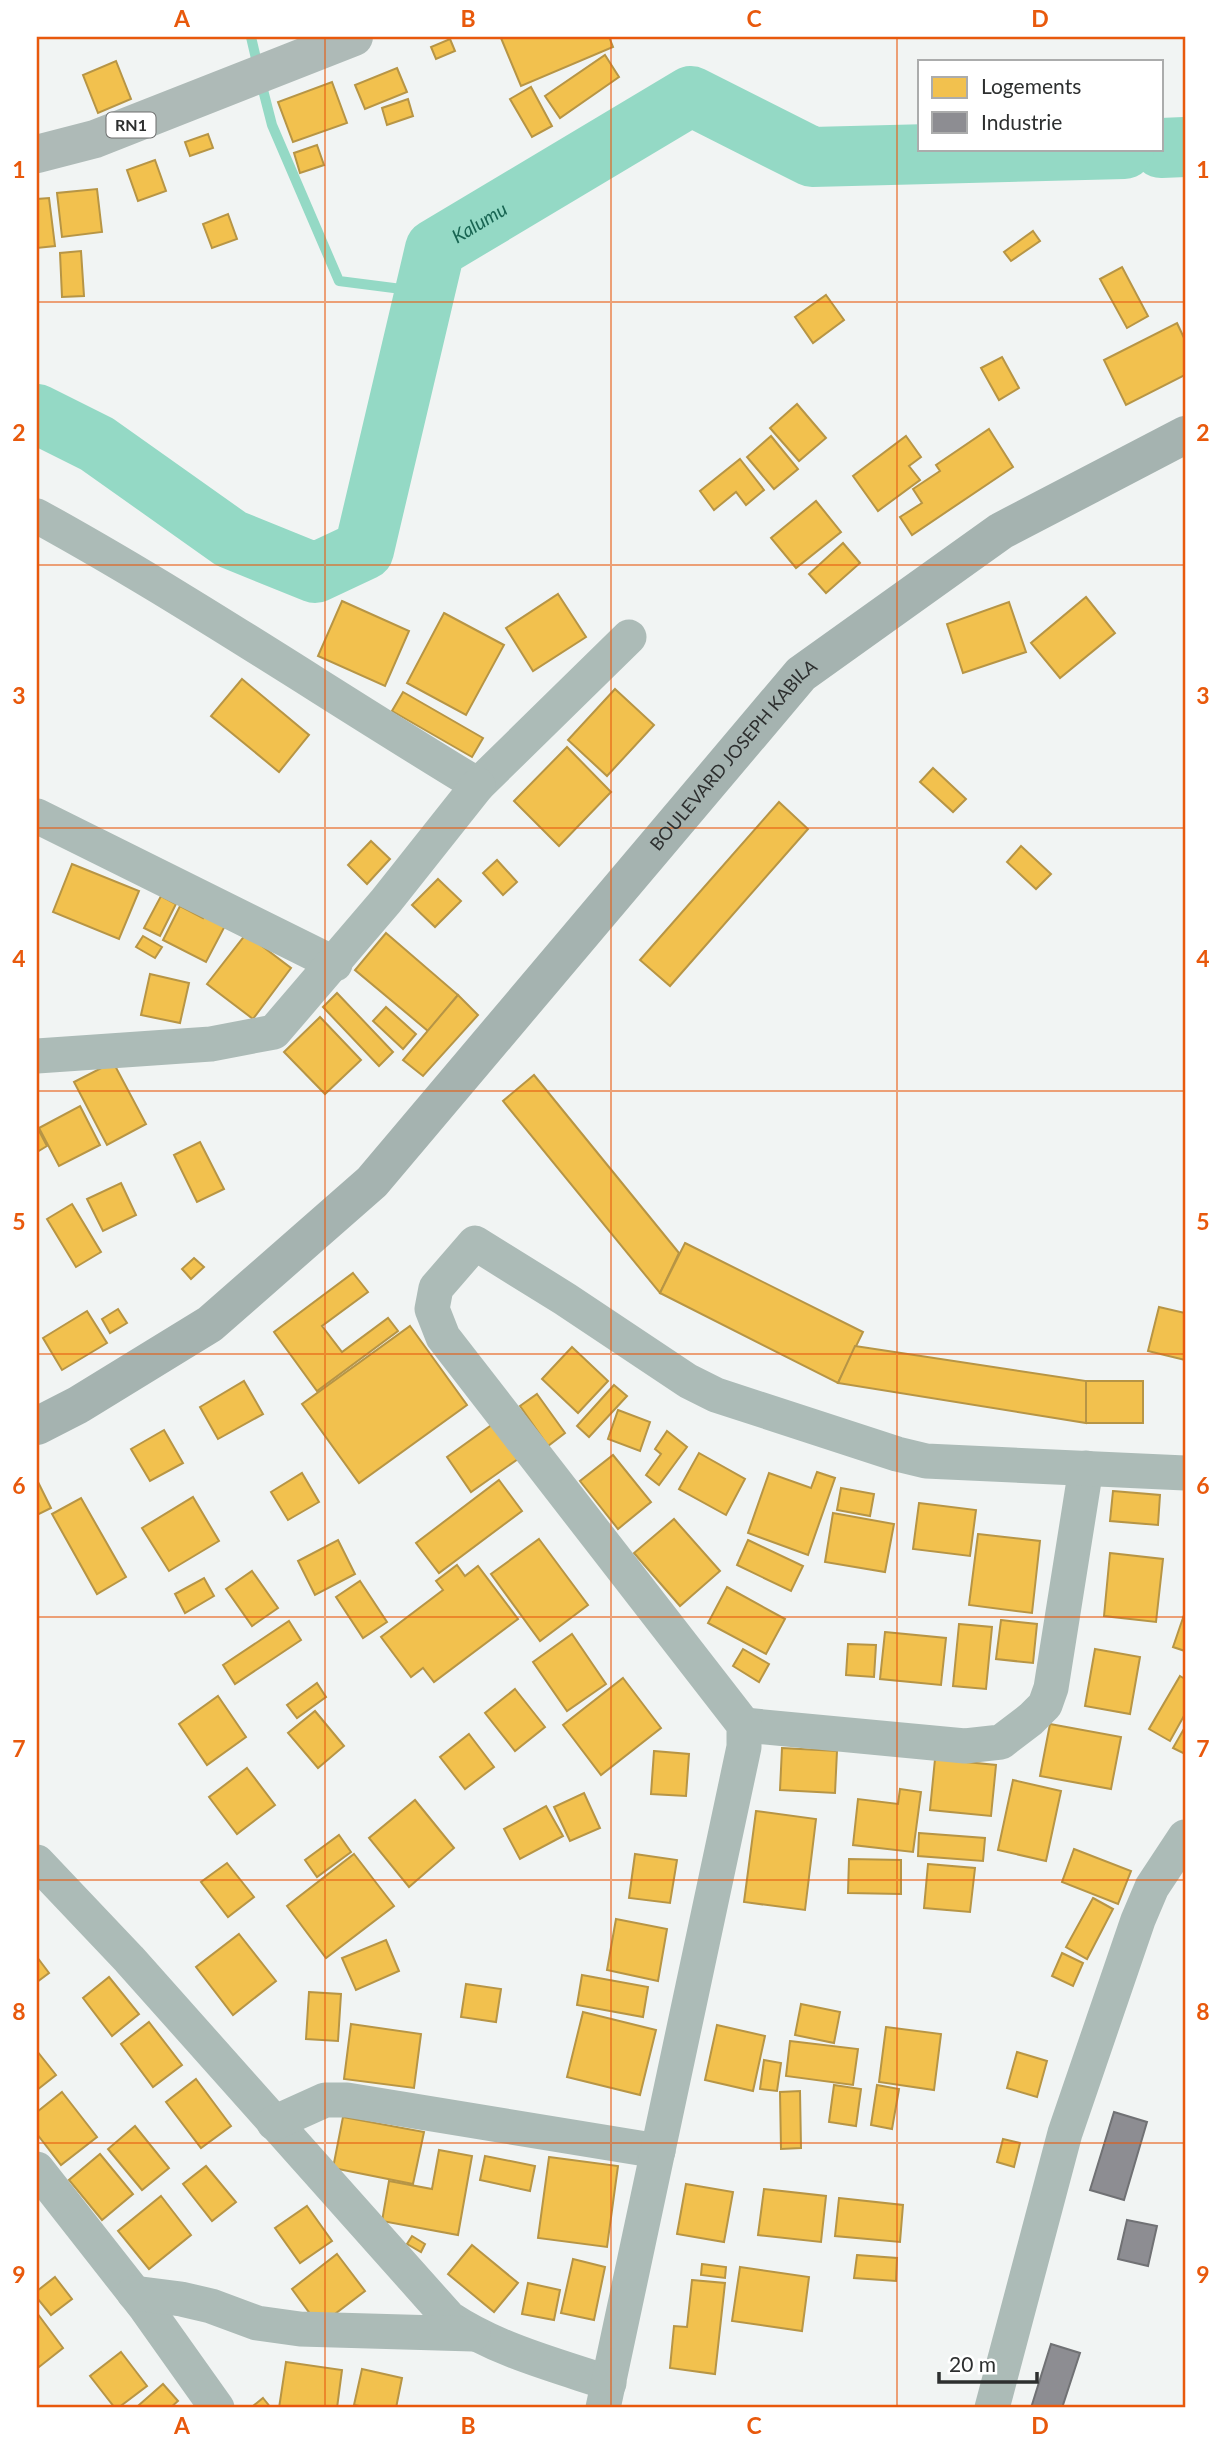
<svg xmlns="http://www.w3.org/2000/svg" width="1222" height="2445" font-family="Lato,sans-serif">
  <rect width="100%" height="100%" fill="#f1f4f3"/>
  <g fill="#f2c14e" stroke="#b79545" stroke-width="2">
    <polygon points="504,37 609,37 613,47 521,86 501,38"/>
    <polygon points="450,39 455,51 436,59 431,47"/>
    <polygon points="605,55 619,77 560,118 545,96"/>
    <polygon points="116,61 131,99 98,113 83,75"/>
    <polygon points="397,68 407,92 365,109 355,85"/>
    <polygon points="332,82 347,123 293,142 278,102"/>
    <polygon points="531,87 552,126 532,137 510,99"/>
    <polygon points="408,99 413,116 387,125 382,108"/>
    <polygon points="208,134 213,148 190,156 185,142"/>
    <polygon points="317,145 324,165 300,173 294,153"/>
    <polygon points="155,160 166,191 138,201 127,170"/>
    <polygon points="97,189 102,232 62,237 57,193"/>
    <polygon points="49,198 55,246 37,248 37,199"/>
    <polygon points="228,214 237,239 212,248 203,224"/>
    <polygon points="1033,231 1040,241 1011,261 1004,252"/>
    <polygon points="81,251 84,296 62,297 60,253"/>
    <polygon points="1122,267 1148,316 1127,328 1100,279"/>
    <polygon points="826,295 844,320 813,343 795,317"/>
    <polygon points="1177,323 1185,340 1185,375 1126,405 1104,360"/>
    <polygon points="1002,357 1019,388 999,400 981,368"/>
    <polygon points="797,404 826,438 799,461 770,428"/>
    <polygon points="989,429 1013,467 912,535 900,517 922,503 913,489 940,471 936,465"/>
    <polygon points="771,436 798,469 774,489 747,457"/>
    <polygon points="906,436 921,457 909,466 920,480 878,511 853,476"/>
    <polygon points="740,459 764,490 746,505 736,492 714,510 700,491"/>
    <polygon points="816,501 841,532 796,568 771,538"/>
    <polygon points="843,543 860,563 826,593 809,574"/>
    <polygon points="558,594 586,637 533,671 506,628"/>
    <polygon points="1086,597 1115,633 1060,678 1031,643"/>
    <polygon points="342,601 409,631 385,686 318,656"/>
    <polygon points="1009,602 1026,652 963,673 947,624"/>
    <polygon points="444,613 504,645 466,715 407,683"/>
    <polygon points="242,679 309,735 279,772 211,716"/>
    <polygon points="615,689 654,725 607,776 568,740"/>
    <polygon points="403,692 483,738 472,757 392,711"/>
    <polygon points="567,747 611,792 559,846 514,801"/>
    <polygon points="933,768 966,799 953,812 920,782"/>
    <polygon points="779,802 808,829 670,986 640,960"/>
    <polygon points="371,841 390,859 367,884 348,865"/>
    <polygon points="1021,846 1051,874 1036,889 1007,862"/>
    <polygon points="497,860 517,882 503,895 483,873"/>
    <polygon points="72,864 139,891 119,939 53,912"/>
    <polygon points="438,879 461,901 435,927 412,905"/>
    <polygon points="161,896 176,904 160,936 144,928"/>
    <polygon points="180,906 203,918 206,911 227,922 206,962 163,940"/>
    <polygon points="386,933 458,995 428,1031 355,970"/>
    <polygon points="246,934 291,968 253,1019 207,984"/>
    <polygon points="143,936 162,947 155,958 136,947"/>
    <polygon points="150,974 189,983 180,1023 141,1015"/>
    <polygon points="337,993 393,1052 379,1066 323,1007"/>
    <polygon points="458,995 478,1015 423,1076 403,1060"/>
    <polygon points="386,1007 416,1034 403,1049 373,1021"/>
    <polygon points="320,1017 361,1060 325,1094 284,1052"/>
    <polygon points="113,1062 146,1124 107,1145 74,1082"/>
    <polygon points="534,1075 679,1253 660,1293 503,1101"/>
    <polygon points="80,1106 100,1145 59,1166 39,1128"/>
    <polygon points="37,1127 47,1146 37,1152"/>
    <polygon points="200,1142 224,1189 197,1202 174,1155"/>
    <polygon points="121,1183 136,1215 103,1231 87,1199"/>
    <polygon points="72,1204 101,1252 76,1267 47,1219"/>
    <polygon points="685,1243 863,1332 838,1383 660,1293"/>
    <polygon points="194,1258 204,1267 191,1279 182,1269"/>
    <polygon points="353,1273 368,1292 322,1326 342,1352 388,1318 398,1331 317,1391 274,1332"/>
    <polygon points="1159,1307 1185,1313 1185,1360 1148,1351"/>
    <polygon points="118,1309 127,1323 110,1333 102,1319"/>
    <polygon points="87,1311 107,1343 62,1370 43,1338"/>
    <polygon points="410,1326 467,1405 359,1483 302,1404"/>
    <polygon points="855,1346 1086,1381 1086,1423 838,1383"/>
    <polygon points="572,1347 608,1381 578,1413 542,1379"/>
    <polygon points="244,1381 263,1414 218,1439 200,1407"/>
    <rect x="1086" y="1381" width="57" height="42"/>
    <polygon points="614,1385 627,1396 589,1437 577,1426"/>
    <polygon points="537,1394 565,1433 548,1446 520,1406"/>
    <polygon points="618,1410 650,1422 640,1451 608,1439"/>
    <polygon points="493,1424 518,1459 471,1492 447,1457"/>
    <polygon points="164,1430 183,1463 150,1481 131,1449"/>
    <polygon points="667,1431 687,1447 659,1485 646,1475 661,1454 655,1449"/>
    <polygon points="699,1453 745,1479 726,1515 679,1489"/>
    <polygon points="613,1455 651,1502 618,1529 580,1481"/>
    <polygon points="817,1472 835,1478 808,1555 748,1533 769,1473 811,1488"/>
    <polygon points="302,1473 319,1502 288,1520 271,1492"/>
    <polygon points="37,1480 51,1508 37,1515"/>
    <polygon points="499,1480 522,1511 439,1573 416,1543"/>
    <polygon points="841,1488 874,1494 870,1516 837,1510"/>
    <polygon points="1113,1491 1160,1495 1158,1525 1110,1521"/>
    <polygon points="193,1497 219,1541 169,1571 142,1528"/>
    <polygon points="81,1498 126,1577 97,1594 52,1514"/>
    <polygon points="919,1503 976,1510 970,1556 913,1549"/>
    <polygon points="833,1513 894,1524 885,1572 825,1562"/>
    <polygon points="674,1519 720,1571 680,1606 634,1553"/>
    <polygon points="978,1534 1040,1541 1032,1613 969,1605"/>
    <polygon points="539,1539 588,1605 540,1641 491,1574"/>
    <polygon points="338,1540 355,1574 315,1595 298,1561"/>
    <polygon points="748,1540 803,1566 791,1591 737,1565"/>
    <polygon points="1110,1553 1163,1559 1156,1622 1104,1616"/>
    <polygon points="457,1565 465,1576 478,1566 518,1619 434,1682 423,1668 411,1677 381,1637 443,1590 436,1581"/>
    <polygon points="252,1571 278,1608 252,1626 226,1589"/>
    <polygon points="204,1578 214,1596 185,1613 175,1594"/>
    <polygon points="360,1581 387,1622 363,1638 336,1597"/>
    <polygon points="727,1587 785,1619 766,1654 708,1623"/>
    <polygon points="1185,1612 1185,1651 1173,1647"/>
    <polygon points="1001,1620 1037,1624 1033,1663 996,1659"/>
    <polygon points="289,1621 301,1640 235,1684 223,1665"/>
    <polygon points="959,1624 992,1627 986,1689 953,1686"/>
    <polygon points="885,1632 946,1638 941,1685 880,1679"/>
    <polygon points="572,1634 606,1684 567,1711 533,1662"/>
    <polygon points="848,1644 876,1645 874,1677 846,1675"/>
    <polygon points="743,1649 769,1664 759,1682 733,1666"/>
    <polygon points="1095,1649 1140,1657 1130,1714 1085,1706"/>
    <polygon points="1180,1676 1185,1679 1185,1714 1170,1741 1149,1729"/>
    <polygon points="623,1678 661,1728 601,1775 563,1725"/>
    <polygon points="317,1683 326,1697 297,1718 287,1705"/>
    <polygon points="515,1689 545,1727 515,1751 485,1713"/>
    <polygon points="218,1696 246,1737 207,1765 179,1724"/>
    <polygon points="315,1711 344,1746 318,1768 288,1733"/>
    <polygon points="1050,1724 1121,1737 1111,1789 1040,1776"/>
    <polygon points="1185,1727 1185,1754 1173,1748"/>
    <polygon points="469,1734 494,1767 465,1789 440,1757"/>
    <polygon points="782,1748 837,1751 835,1793 780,1790"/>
    <polygon points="654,1751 689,1754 686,1796 651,1794"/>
    <polygon points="935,1759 996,1765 991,1816 930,1810"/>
    <polygon points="247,1768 275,1805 237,1834 209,1797"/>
    <polygon points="1013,1780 1061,1791 1046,1861 998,1850"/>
    <polygon points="900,1789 921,1792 913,1852 853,1845 858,1799 898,1804"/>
    <polygon points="584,1793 600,1828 570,1841 554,1807"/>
    <polygon points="415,1800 454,1848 409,1887 369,1838"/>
    <polygon points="546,1806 563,1836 520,1859 504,1829"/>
    <polygon points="756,1811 816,1819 805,1910 744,1902"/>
    <polygon points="919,1833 985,1838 983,1861 918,1856"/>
    <polygon points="339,1835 351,1852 317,1877 305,1860"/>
    <polygon points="1074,1849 1131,1871 1118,1904 1062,1882"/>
    <polygon points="354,1854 394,1906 326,1958 287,1906"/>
    <polygon points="635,1854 677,1860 670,1903 629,1898"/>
    <polygon points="849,1859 901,1860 901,1894 848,1893"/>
    <polygon points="227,1863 254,1897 228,1917 201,1882"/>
    <polygon points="928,1864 975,1868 970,1912 924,1908"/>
    <polygon points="1093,1898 1113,1909 1087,1959 1066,1947"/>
    <polygon points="616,1919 667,1929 658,1981 607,1970"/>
    <polygon points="239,1934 276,1981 233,2015 196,1967"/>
    <polygon points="386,1940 399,1971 356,1990 342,1958"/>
    <polygon points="1062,1953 1083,1963 1073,1986 1052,1976"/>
    <polygon points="37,1957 49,1973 37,1982"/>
    <polygon points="582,1975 648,1987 643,2017 577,2005"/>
    <polygon points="109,1977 139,2014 112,2036 83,1998"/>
    <polygon points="466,1984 501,1989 496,2022 461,2017"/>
    <polygon points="309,1992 341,1994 338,2041 306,2039"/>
    <polygon points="801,2004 840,2012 834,2043 795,2035"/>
    <polygon points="583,2012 656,2030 640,2095 567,2077"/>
    <polygon points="149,2022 182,2065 153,2087 121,2044"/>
    <polygon points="351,2024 421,2034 414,2088 344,2079"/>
    <polygon points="717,2025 765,2036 753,2091 705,2080"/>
    <polygon points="886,2027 941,2034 934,2090 879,2082"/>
    <polygon points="790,2041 858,2049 853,2085 786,2076"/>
    <polygon points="37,2051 56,2075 37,2090"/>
    <polygon points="1017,2052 1047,2061 1037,2097 1007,2088"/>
    <polygon points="764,2060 781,2063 777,2091 760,2089"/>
    <polygon points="196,2079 231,2126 201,2148 166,2102"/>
    <polygon points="834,2085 861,2089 856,2126 829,2122"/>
    <polygon points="877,2085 899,2089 892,2129 871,2125"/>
    <polygon points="800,2091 801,2148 781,2149 780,2092"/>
    <polygon points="62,2092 97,2137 61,2165 37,2134 37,2112"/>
    <polygon points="343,2117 424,2132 413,2184 333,2168"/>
    <polygon points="135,2126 169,2168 142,2190 108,2149"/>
    <polygon points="1003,2139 1020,2143 1014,2167 997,2162"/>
    <polygon points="439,2150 472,2156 458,2235 382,2221 389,2181 432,2189"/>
    <polygon points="100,2154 133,2194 102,2220 69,2180"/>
    <polygon points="485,2156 535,2166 530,2191 480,2180"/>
    <polygon points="549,2157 618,2166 607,2247 538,2238"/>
    <polygon points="206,2166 236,2202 212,2221 183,2184"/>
    <polygon points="686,2184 733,2192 724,2242 677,2234"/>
    <polygon points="764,2189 826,2196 821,2242 758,2235"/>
    <polygon points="161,2196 191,2235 149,2269 118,2231"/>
    <polygon points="839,2198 903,2205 900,2242 835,2236"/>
    <polygon points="307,2206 332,2241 300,2263 275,2228"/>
    <polygon points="412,2236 425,2244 421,2252 407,2244"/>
    <polygon points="472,2245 518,2283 494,2312 448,2274"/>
    <polygon points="337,2254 365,2291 319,2326 292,2289"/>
    <polygon points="857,2255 897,2258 896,2281 854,2278"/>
    <polygon points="573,2259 605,2267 594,2320 561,2313"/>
    <polygon points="702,2264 726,2267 725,2278 701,2275"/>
    <polygon points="740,2267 809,2277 802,2331 732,2321"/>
    <polygon points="55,2277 72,2299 51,2315 37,2298 37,2291"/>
    <polygon points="692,2280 725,2283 715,2374 670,2368 674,2326 687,2327"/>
    <polygon points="528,2283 560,2290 554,2320 522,2314"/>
    <polygon points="37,2313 63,2348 39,2367 37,2363"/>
    <polygon points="121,2352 147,2386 118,2408 115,2408 90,2376"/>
    <polygon points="286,2362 342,2370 337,2408 279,2408"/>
    <polygon points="362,2369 402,2378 396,2408 370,2408 354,2405"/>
    <polygon points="163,2384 178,2401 170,2408 142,2408 139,2405"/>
    <polygon points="263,2398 271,2408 254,2408 253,2406"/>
  </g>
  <g fill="#8d8d92" stroke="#707174" stroke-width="2">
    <polygon points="1114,2112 1147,2122 1124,2200 1090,2190"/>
    <polygon points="1127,2220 1157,2226 1148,2266 1118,2259"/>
    <polygon points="1051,2344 1080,2353 1062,2408 1031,2408"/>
  </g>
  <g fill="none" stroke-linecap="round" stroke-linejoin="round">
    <g stroke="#94d9c5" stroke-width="10">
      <polyline points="251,37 258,67"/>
      <polyline points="261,82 272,125 339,281 425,292"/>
    </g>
    <g stroke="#94d9c5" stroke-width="60">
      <polyline points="1161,148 1185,147"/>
      <path id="s1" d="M37 414 97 444 231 539 315 573 364 550 435 249 691 96 812 157 1124 149"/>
    </g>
    <g stroke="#acbbb7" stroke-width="35">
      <path d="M37 516C188 599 331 696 478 785L629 637"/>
      <polyline points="37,816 335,964"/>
      <polyline points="37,1056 211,1044 274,1032 386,901 478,785"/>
      <polyline points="744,1725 965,1746 1001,1742 1031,1719 1045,1705 1051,1688 1086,1468"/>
      <path d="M37 1862 129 1959 449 2318C497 2350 555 2365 609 2383"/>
      <polyline points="274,2123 325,2100 347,2100 658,2151"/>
      <polyline points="37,2169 146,2308 217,2408"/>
      <polyline points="134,2293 181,2299 211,2306 257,2323 300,2329 473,2334"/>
      <polyline points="603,2408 744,1747 744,1725 443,1337 432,1309 436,1288 475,1243 565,1299 688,1381 716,1395 897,1454 926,1461 1185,1473"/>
      <polyline points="992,2408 1065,2133 1138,1920 1152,1887 1185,1837"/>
    </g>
    <path stroke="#a5b3b0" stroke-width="38" id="s2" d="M37 1426 78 1405 210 1324 372 1182 801 674 1001 531 1185 435"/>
    <polyline stroke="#aebab7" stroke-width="38" points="37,154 95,139 354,37"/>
  </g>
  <path fill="none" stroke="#e8590c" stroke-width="2" stroke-opacity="0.55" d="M325 37V2408M611 37V2408M897 37V2408M37 302H1185M37 565H1185M37 828H1185M37 1091H1185M37 1354H1185M37 1617H1185M37 1880H1185M37 2143H1185"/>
  <g text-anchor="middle" stroke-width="7" stroke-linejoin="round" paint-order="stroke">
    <rect fill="#fff" stroke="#6c6d6d" stroke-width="2" x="106.5" y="112.5" width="49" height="25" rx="5"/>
    <g font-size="16" font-weight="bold" fill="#2d2f2f">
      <text x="131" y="131">RN1</text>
    </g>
    <g font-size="18" fill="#2d2f2f" stroke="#fff">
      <text dy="6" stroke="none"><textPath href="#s2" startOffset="976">BOULEVARD JOSEPH KABILA</textPath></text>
    </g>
    <g font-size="19" font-style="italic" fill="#186552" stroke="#fff">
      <text dy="7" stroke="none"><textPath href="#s1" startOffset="737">Kalumu</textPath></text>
    </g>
  </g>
  <rect width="1222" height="2445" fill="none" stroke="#ffffff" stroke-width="77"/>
  <rect x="918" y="60" width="245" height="91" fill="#ffffff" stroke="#abacac" stroke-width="2"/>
  <rect x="932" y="77" width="35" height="21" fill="#f2c14e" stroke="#abacac" stroke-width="2"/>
  <text x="981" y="94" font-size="21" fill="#2d2f2f">Logements</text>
  <rect x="932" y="112" width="35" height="21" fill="#8d8d92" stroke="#abacac" stroke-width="2"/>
  <text x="981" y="130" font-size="21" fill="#2d2f2f">Industrie</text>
  <path d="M939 2372v10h98v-10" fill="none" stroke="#2d2f2f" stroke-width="3.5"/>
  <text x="949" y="2372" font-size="21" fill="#2d2f2f" stroke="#ffffff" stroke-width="5" paint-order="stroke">20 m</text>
  <rect x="38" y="38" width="1146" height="2368" fill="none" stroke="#e8590c" stroke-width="2.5"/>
  <g font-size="23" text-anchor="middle" font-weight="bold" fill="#e8590c">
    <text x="182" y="27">A</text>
    <text x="468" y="27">B</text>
    <text x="754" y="27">C</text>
    <text x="1040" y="27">D</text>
    <text x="19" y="178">1</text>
    <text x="1203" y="178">1</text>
    <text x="19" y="441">2</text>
    <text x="1203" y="441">2</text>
    <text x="19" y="704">3</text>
    <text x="1203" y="704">3</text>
    <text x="19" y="967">4</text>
    <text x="1203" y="967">4</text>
    <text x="19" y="1230">5</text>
    <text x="1203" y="1230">5</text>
    <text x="19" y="1494">6</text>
    <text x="1203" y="1494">6</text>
    <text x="19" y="1757">7</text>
    <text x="1203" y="1757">7</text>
    <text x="19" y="2020">8</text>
    <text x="1203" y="2020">8</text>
    <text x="19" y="2283">9</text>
    <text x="1203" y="2283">9</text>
    <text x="182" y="2434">A</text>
    <text x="468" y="2434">B</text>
    <text x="754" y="2434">C</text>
    <text x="1040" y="2434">D</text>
  </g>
</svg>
